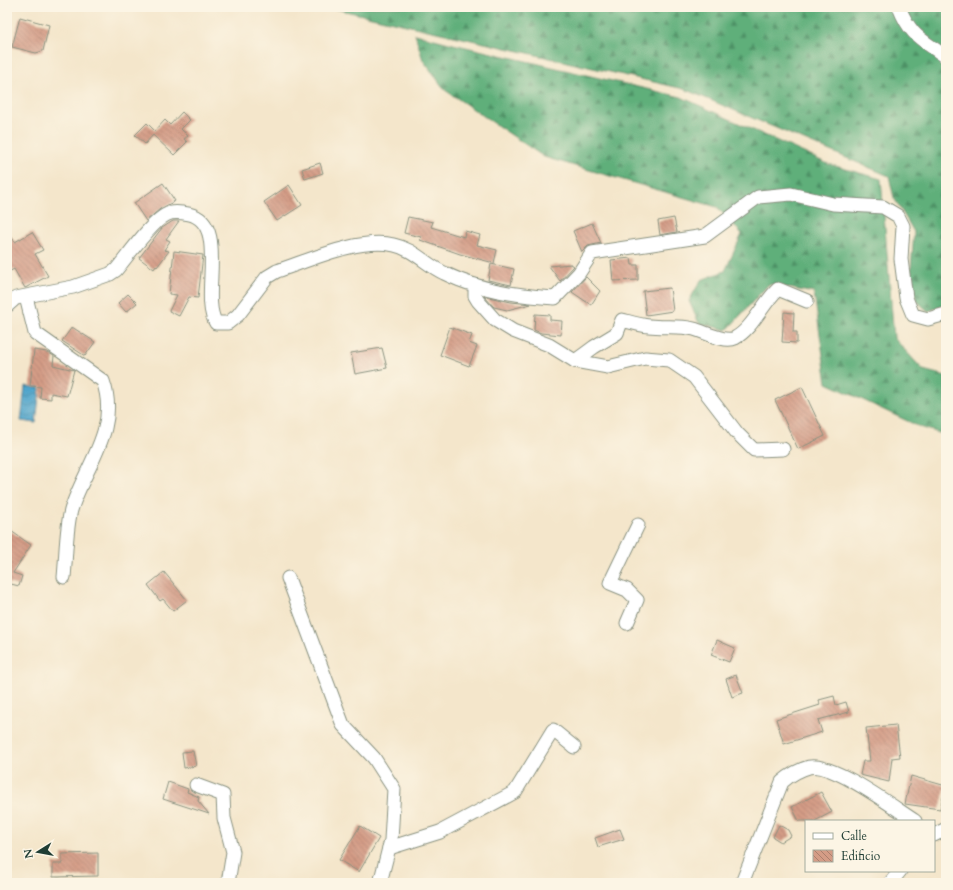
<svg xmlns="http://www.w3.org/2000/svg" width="953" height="890" font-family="Cardo,serif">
  <defs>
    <pattern id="forest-firs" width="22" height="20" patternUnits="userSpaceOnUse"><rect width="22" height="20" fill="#5eaf7a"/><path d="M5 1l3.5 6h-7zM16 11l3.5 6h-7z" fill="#4d9065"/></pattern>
    <pattern id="water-waves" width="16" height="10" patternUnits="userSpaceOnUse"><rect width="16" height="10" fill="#4fa4cb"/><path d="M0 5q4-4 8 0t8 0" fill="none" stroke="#4187a6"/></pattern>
    <pattern id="building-back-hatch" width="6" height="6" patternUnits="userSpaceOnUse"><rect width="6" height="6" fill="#d49c86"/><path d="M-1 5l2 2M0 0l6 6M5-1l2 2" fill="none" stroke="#ab806e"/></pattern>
  </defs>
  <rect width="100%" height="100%" fill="#fcf5e5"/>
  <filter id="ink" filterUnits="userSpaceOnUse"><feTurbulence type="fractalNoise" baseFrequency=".025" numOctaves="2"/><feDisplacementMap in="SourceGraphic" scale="8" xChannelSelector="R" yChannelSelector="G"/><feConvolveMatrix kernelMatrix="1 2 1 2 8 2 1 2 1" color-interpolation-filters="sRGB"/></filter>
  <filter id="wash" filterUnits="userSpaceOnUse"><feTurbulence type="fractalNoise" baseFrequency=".012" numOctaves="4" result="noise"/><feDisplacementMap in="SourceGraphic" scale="16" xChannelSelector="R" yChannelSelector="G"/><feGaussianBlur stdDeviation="0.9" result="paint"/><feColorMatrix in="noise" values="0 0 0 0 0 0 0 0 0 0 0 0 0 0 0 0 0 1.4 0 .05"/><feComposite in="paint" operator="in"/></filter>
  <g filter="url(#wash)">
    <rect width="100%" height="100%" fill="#f4e6cb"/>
    <g fill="url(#forest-firs)" stroke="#3e7657">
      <polygon points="328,7 946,7 946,305 928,311 916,300 911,269 914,232 894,198 889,176 684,89"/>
      <polygon points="415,34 453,44 681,97 828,164 881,179 894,338 923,370 946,376 946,435 920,427 827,383 814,293 769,284 727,330 699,323 689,301 701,280 725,271 742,234 717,207 544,157 445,90 423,60"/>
    </g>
    <polygon fill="url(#water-waves)" stroke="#377080" points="25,386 40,388 36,423 21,421"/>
    <g id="blocks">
      <g fill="url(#building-back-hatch)">
        <polygon points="20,17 49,25 43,51 36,53 12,47"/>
        <polygon points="182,112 190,120 181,129 188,136 184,139 187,142 174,155 153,135 145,144 135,135 147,123 155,131 165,120 170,125"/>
        <polygon points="320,163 323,173 305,179 302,169"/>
        <polygon points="163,183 175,201 160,209 146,221 134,203"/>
        <polygon points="289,185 302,205 277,221 264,202"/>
        <polygon points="408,217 433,222 431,227 464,237 465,231 480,235 477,245 497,250 494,263 460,254 420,240 421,237 404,233"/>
        <polygon points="674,218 677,232 660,235 658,221"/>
        <polygon points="173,221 179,221 166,239 170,241 164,250 169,251 157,267 156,266 154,269 139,258 162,228"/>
        <polygon points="592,223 601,243 588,246 582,252 573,231"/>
        <polygon points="7,231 15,242 32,232 43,250 35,254 48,276 25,288 14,269 7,273"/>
        <polygon points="174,251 203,255 198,298 189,297 179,316 169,311 177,295 169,294"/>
        <polygon points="631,258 632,265 638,265 638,280 613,281 611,260"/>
        <polygon points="491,264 514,269 511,285 488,280"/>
        <polygon points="571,264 574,266 560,281 549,266"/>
        <polygon points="586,277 600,291 591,305 572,292"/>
        <polygon points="670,288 673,311 646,315 643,291"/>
        <polygon points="128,294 137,303 126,312 118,303"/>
        <polygon points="484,296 511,302 531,304 507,310 494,307"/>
        <polygon points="784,312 794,313 793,332 797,332 797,343 782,342"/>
        <polygon points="535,314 550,315 550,320 562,321 561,335 541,333 534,330"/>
        <polygon points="72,327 95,342 85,356 62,341"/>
        <polygon points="450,327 472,335 469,343 477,346 469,366 440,355"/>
        <polygon points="382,348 387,368 355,374 351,353"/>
        <polygon points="34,350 47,352 54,356 53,365 74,370 67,396 51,393 51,399 40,398 41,387 30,386"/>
        <polygon points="802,387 825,436 798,449 775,400"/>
        <polygon points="11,531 31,545 13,573 22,576 19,586 7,583 7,537"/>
        <polygon points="164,572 187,600 173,611 163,599 160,601 148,585"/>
        <polygon points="717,640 735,648 729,662 711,655"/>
        <polygon points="736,675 743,693 732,697 726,679"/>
        <polygon points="834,696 836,705 846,702 849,712 818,720 822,732 784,744 776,719 820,705 819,700"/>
        <polygon points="896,725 900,757 892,758 889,782 860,775 863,761 870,761 866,728"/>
        <polygon points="193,751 196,766 184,768 182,752"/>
        <polygon points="911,776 946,786 940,809 905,804"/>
        <polygon points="168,782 188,789 187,792 199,797 198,801 209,814 163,799"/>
        <polygon points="821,792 832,812 815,821 799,821 792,807"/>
        <polygon points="779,825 788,830 791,836 781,842 773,837"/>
        <polygon points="360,826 379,838 359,872 339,860"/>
        <polygon points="620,829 624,839 598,847 595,838"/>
        <polygon points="98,853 98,876 53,877 53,864 62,864 62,854"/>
      </g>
    </g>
  </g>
  <g filter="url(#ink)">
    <use href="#blocks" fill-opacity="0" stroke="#8a9280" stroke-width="1"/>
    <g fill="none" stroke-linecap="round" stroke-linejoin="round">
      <defs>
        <g id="minor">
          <path d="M899 7C911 37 922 39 946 57"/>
          <polyline points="475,285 475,296 478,301 495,320 513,331 549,345 575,361 608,367 645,358 669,360 694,377 737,433 754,450 783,449"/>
          <path d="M26 297 35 333 103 381C120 428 86 465 72 507 66 523 66 559 64 577"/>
          <path d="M7 306 16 298 73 287 110 274 116 270C127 257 156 215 171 213 176 212 184 213 189 214 230 223 199 298 216 323H228L238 315 267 277 277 271C310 260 360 237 394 245 414 249 426 265 444 273 478 290 518 296 555 298L579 273 592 253 705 236 758 197 791 194 833 204 883 207 898 216 903 226 901 259 906 298 913 315 928 319 946 314"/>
          <path d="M575 361 594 347 617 333 622 320C630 322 640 325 649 326 665 328 678 325 694 329 705 332 725 343 735 338 752 329 763 303 778 289L807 301"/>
          <polyline points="288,578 343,725 374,758 394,789 391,840 380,883"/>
          <polyline points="627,623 637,600 627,590 610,583 638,525"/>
          <polyline points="196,785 223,795 224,818 233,852 228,883"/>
          <polyline points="934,835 946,829"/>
          <polyline points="389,848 440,832 515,792 553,730 574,747"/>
          <path d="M742 883 782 782C790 775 798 770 809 767 833 762 893 807 915 821"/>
          <polyline points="890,883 900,871"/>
        </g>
      </defs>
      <use href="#minor" stroke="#8a9280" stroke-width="15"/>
      <use href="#minor" stroke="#fff" stroke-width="13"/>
    </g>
  </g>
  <rect width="953" height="890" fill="none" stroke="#fcf5e5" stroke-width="24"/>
  <rect x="805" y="820" width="130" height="52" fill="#fcf5e5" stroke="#a4ab9e"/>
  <rect x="813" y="833" width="20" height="6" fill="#ffffff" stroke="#a4ab9e"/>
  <text x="841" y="840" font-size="12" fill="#1f3d34">Calle</text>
  <rect x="813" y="850" width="20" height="12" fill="url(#building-back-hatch)" stroke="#a4ab9e"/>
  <text x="841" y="860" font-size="12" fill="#1f3d34">Edificio</text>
  <g transform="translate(38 852) rotate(259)" stroke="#fcf5e5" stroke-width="3" paint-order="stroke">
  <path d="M0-3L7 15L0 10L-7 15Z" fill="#1f3d34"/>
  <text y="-6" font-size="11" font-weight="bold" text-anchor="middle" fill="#1f3d34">N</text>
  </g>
</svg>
